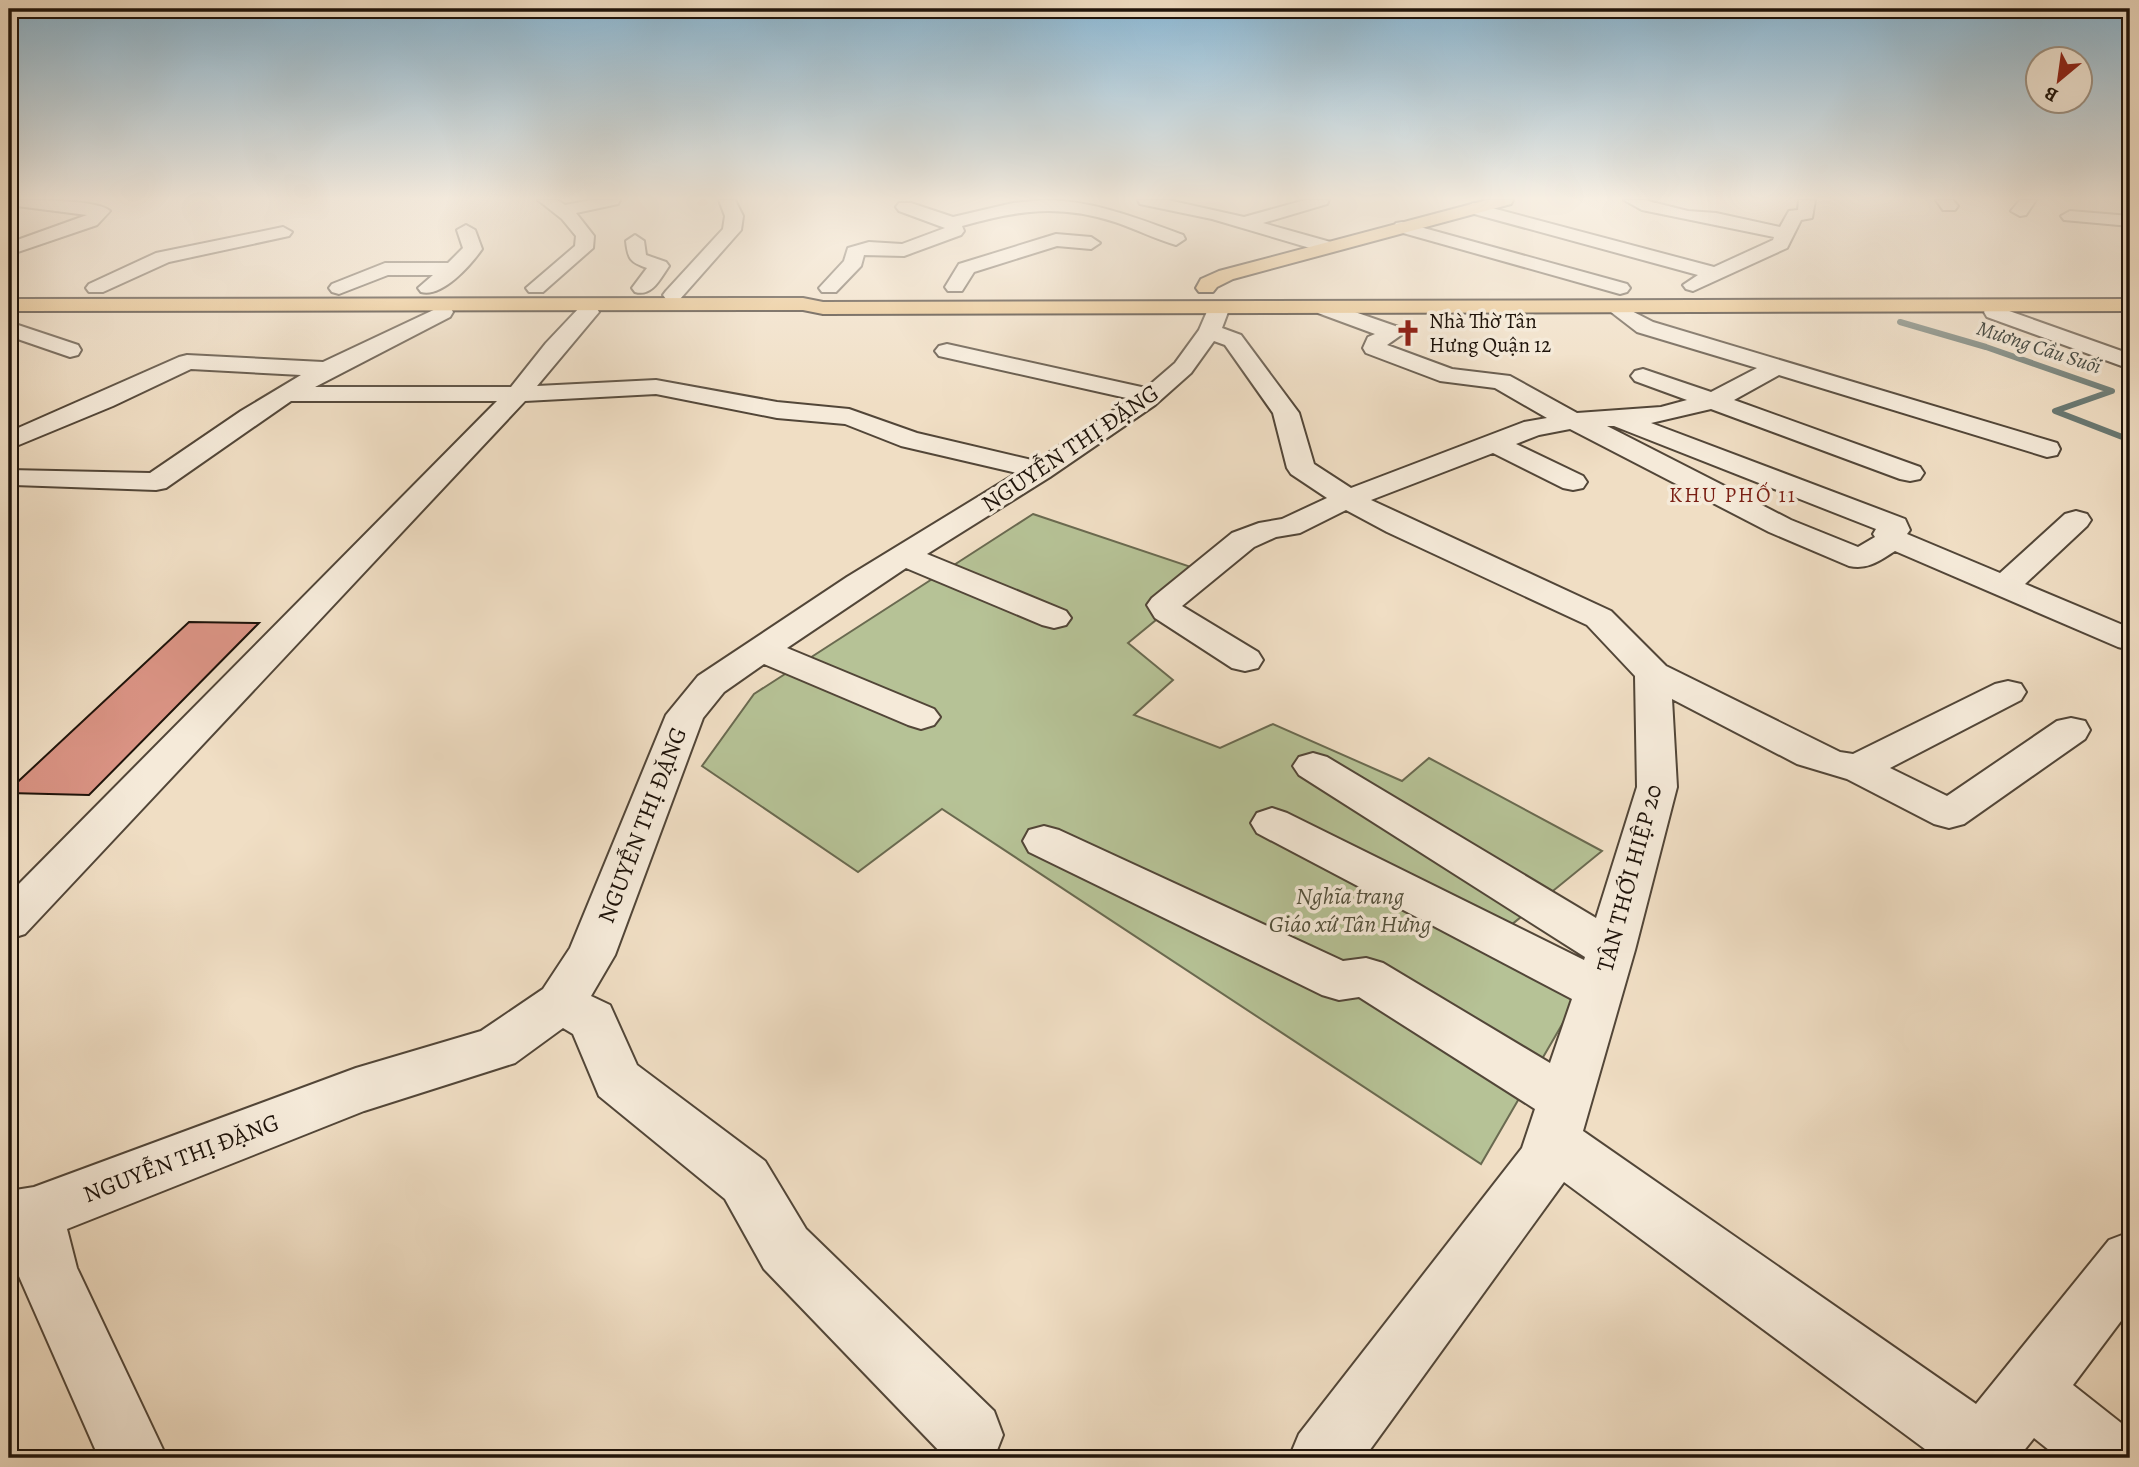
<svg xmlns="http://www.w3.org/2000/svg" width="2139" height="1467" font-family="Alegreya,serif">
  <rect width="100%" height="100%" fill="#f0dec4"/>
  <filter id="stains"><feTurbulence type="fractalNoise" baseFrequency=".00286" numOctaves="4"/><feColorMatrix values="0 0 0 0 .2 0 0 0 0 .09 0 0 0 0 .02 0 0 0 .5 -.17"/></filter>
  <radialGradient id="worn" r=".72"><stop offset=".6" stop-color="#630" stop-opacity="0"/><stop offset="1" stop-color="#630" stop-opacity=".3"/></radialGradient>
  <polygon fill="#b6c296" stroke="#6a6a50" stroke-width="2" points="1033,514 1212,574 1128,643 1173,680 1134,715 1220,748 1273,724 1402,781 1429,758 1602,851 1489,943 1578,997 1481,1164 942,809 858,872 702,766 754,694"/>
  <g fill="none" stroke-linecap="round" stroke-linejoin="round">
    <polyline stroke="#687872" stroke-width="6" points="1900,322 1986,347 2112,391 2055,411 2130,440"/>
  </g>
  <polygon fill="#db9485" stroke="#1e130a" stroke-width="2" points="189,622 259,623 89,795 9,793 9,790"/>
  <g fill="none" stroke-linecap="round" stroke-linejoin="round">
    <defs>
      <g id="minor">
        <path d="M9 200C28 200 98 199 110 211L97 225 9 255V243L87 215 9 205Z"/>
        <polygon points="538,200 557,200 565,205 591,200 620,200 618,204 576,213 594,236 593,248 543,292 529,292 526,288 575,246 576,236 562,219"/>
        <polygon points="719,200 735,200 743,216 741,230 680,299 666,299 663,295 666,291 723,229 725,216"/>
        <path d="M1043 200C1092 200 1137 218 1183 235L1185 239 1176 245C1155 239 1136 229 1115 222 1059 204 1018 210 962 226L964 231 961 235 904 256 864 255 861 266 836 292H822L819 288 844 261 848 248 869 242 902 244 945 228 899 211 896 207 899 203H911L953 217 1013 203Z"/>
        <polygon points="1138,200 1168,200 1244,217 1305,200 1329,200 1327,204 1263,223 1334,243 1336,247 1327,253 1212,219 1140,204"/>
        <polygon points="1624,200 1644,200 1688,211 1716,213 1780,227 1789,211 1798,210 1799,200 1815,200 1812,218 1801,220 1787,248 1693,291 1686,289 1683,285 1698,275 1467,212 1464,208 1473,203 1714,267 1773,240 1774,237 1642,210"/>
        <polygon points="1936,200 1953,200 1958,206 1955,210 1943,210"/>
        <polygon points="2020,200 2036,200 2026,215 2020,216 2011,211"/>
        <polygon points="2070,211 2130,216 2130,226 2064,220 2061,216"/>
        <polygon points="1402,222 1627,284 1630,288 1627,292 1620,294 1396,231 1393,227 1396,223"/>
        <path d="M466 225 475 230 482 249C471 265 442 298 421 292L418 288 433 275H388L339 294 332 292 329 288 332 284 385 263H448L463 248 457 230Z"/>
        <polygon points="283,227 292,232 289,236 169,262 103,292 89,292 86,288 89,284 156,253"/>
        <polygon points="1056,234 1091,237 1100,243 1091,249 1057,246 974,272 962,291 948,291 945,287 959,264"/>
        <path d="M635 235 644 241 646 255 666 262 669 266C660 279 652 297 635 292L632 288 647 268C630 262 628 259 626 241Z"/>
        <path d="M1326 302 1401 328 1404 333 1387 345 1452 369 1510 376 1577 413 1661 407 1687 400 1635 381 1631 376 1635 371 1643 369 1711 392 1757 368 1637 332 1611 312 1614 307 1622 306 1653 322 2057 443 2060 449 2057 455 2047 457 1779 375 1734 400 1920 467 1924 473 1920 479 1910 481 1900 479 1711 409 1651 423 1905 519 1910 530 1907 534 2000 573 2065 514 2076 511 2087 514 2091 520 2087 526 2025 584 2130 628V650L2118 647 1895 551C1879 561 1868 570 1849 566L1769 532 1570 429 1539 435 1516 444 1583 476 1587 482 1583 488 1573 490 1563 488 1493 453 1371 500 1611 611 1666 666 1840 752 1853 754 1995 684 2008 681 2021 684 2026 692 2021 700 1890 768 1947 796 2057 721 2071 718 2085 721 2090 730 2085 739 1964 824 1949 828 1934 824 1847 779 1797 764 1672 699 1677 787 1635 950 1583 1131 1976 1404 2109 1240 2130 1232V1309L2073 1385 2130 1430V1458H2059L2034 1438 2018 1458H1942L1933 1455 1564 1182 1364 1458H1289L1299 1434 1522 1148 1535 1109 1359 997 1339 1000 1322 995 1029 852 1023 841 1029 830 1044 826 1059 830 1343 961 1366 958 1383 963 1550 1063 1572 999 1257 833 1251 823 1257 813 1272 808 1287 813 1584 960 1585 957 1299 775 1293 766 1299 757 1313 753 1327 757 1596 918 1637 787 1635 676 1587 625 1387 532 1346 510 1300 533 1276 537 1254 547 1182 606 1258 652 1263 660 1258 668 1245 671 1232 668 1155 618 1147 605 1152 598 1232 533 1259 523 1282 519 1327 498 1291 474 1287 468 1273 413 1225 345 1214 341 1191 373 1155 405 1050 477 927 554 1066 611 1071 618 1066 625 1054 628 1042 625 906 568 787 648 934 709 940 717 934 725 921 729 908 725 764 664 724 692 703 718 615 955 591 996 610 1005 637 1065 765 1161 806 1229 994 1411 1003 1435 994 1458H946L764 1269 725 1199 599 1096 573 1034 563 1028 515 1063 364 1111 67 1229 77 1268 167 1458H99L18 1274 12 1246 9 1247V1191L34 1187 356 1068 481 1031 543 989 570 948 666 715 698 676 847 577 1017 473 901 446 845 424 777 418 656 394 525 401 25 934 9 939V894L497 401H291L166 488 156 490 14 485 9 484V470L150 473 241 411 301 375 191 369 113 406 9 449V432L179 357 187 355 323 362 442 306 450 307 453 312 450 317 315 387H511L546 343 580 307H596L599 312 537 386 656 380 777 402 849 409 917 433 1036 461 1131 399 939 356 935 351 939 346 947 344 1146 388 1175 363 1199 330 1209 307H1225L1228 312 1222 328 1241 335 1299 413 1314 464 1351 488 1524 422 1547 418 1495 388 1440 381 1366 353 1363 348 1368 337 1375 334 1318 313 1315 308 1318 303ZM1607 426H1614L1876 529 1873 534 1875 537 1858 547 1791 520Z"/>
        <polygon points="1995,306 2130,354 2130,369 1987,317 1984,312 1987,307"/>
        <polygon points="9,322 78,345 81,350 78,355 70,357 9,336"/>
      </g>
      <polygon id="major" points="1487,200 1513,200 1511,204 1233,279 1217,287 1213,292 1199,292 1196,288 1201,279 1219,271"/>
      <polygon id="highway" points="803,298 823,302 2130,299 2130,311 823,314 803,310 9,311 9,299"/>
    </defs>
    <use href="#minor" stroke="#524638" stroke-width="4"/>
    <use href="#major" stroke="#1e130a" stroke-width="4"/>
    <use href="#highway" stroke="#1e130a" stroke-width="4"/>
    <use href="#minor" fill="#f5ead9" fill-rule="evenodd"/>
    <use href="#major" fill="#e8bf82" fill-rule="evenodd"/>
    <use href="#highway" fill="#e8bf82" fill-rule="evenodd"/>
  </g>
  <linearGradient id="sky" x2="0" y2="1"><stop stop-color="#89b7d4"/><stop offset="0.49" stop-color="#f8f0e4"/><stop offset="1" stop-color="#f8f0e4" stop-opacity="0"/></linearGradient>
  <rect width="2139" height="405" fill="url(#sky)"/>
  <defs>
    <symbol id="church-bare" viewBox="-9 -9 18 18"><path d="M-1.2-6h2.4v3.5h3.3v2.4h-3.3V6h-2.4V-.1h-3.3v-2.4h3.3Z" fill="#8f2418" stroke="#f5ead9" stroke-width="2.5" paint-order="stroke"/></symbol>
  </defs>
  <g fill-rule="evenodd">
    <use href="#church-bare" x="1389" y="314" width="38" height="38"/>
  </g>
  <g text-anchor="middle" stroke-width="7" stroke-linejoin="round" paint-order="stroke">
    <g font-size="21" fill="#1e130a" stroke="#f5ead9" text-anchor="start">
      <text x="1429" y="328">Nhà Thờ Tân<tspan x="1429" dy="24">Hưng Quận 12</tspan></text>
    </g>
    <g font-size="21" font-style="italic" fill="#494e47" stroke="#f5ead9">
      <text transform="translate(2039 347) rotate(18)" y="7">Mương Cầu Suối</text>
    </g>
    <g font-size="21" letter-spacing="2" fill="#7a1f14" stroke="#f5ead9">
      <text x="1733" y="502">KHU PHỐ 11</text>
    </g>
    <g font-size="24" fill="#1e130a" stroke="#f5ead9">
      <text transform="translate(1070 448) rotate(-34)" y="8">NGUYỄN THỊ ĐẶNG</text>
      <text transform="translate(642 825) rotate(-69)" y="8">NGUYỄN THỊ ĐẶNG</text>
      <text transform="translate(1629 878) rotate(-75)" y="8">TÂN THỚI HIỆP 20</text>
      <text transform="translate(181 1158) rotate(-21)" y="8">NGUYỄN THỊ ĐẶNG</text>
    </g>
    <g font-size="24" font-style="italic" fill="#53503b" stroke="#f5ead9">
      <text x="1350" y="904">Nghĩa trang<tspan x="1350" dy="28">Giáo xứ Tân Hưng</tspan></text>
    </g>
  </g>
  <rect width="2139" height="1467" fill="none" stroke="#f0dec4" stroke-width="35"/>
  <rect x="10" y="10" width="2118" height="1446" fill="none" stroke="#1e130a" stroke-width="3.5"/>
  <rect x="18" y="18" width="2104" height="1432" fill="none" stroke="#1e130a" stroke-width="2"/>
  <g transform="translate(2059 80) rotate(209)"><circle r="33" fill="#f5ead9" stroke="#9f9486" stroke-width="2"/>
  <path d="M0-5L12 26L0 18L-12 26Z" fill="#8f2418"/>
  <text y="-10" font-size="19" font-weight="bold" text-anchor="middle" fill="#1e130a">B</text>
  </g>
  <rect width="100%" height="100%" filter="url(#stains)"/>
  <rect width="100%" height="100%" fill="url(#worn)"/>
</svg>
